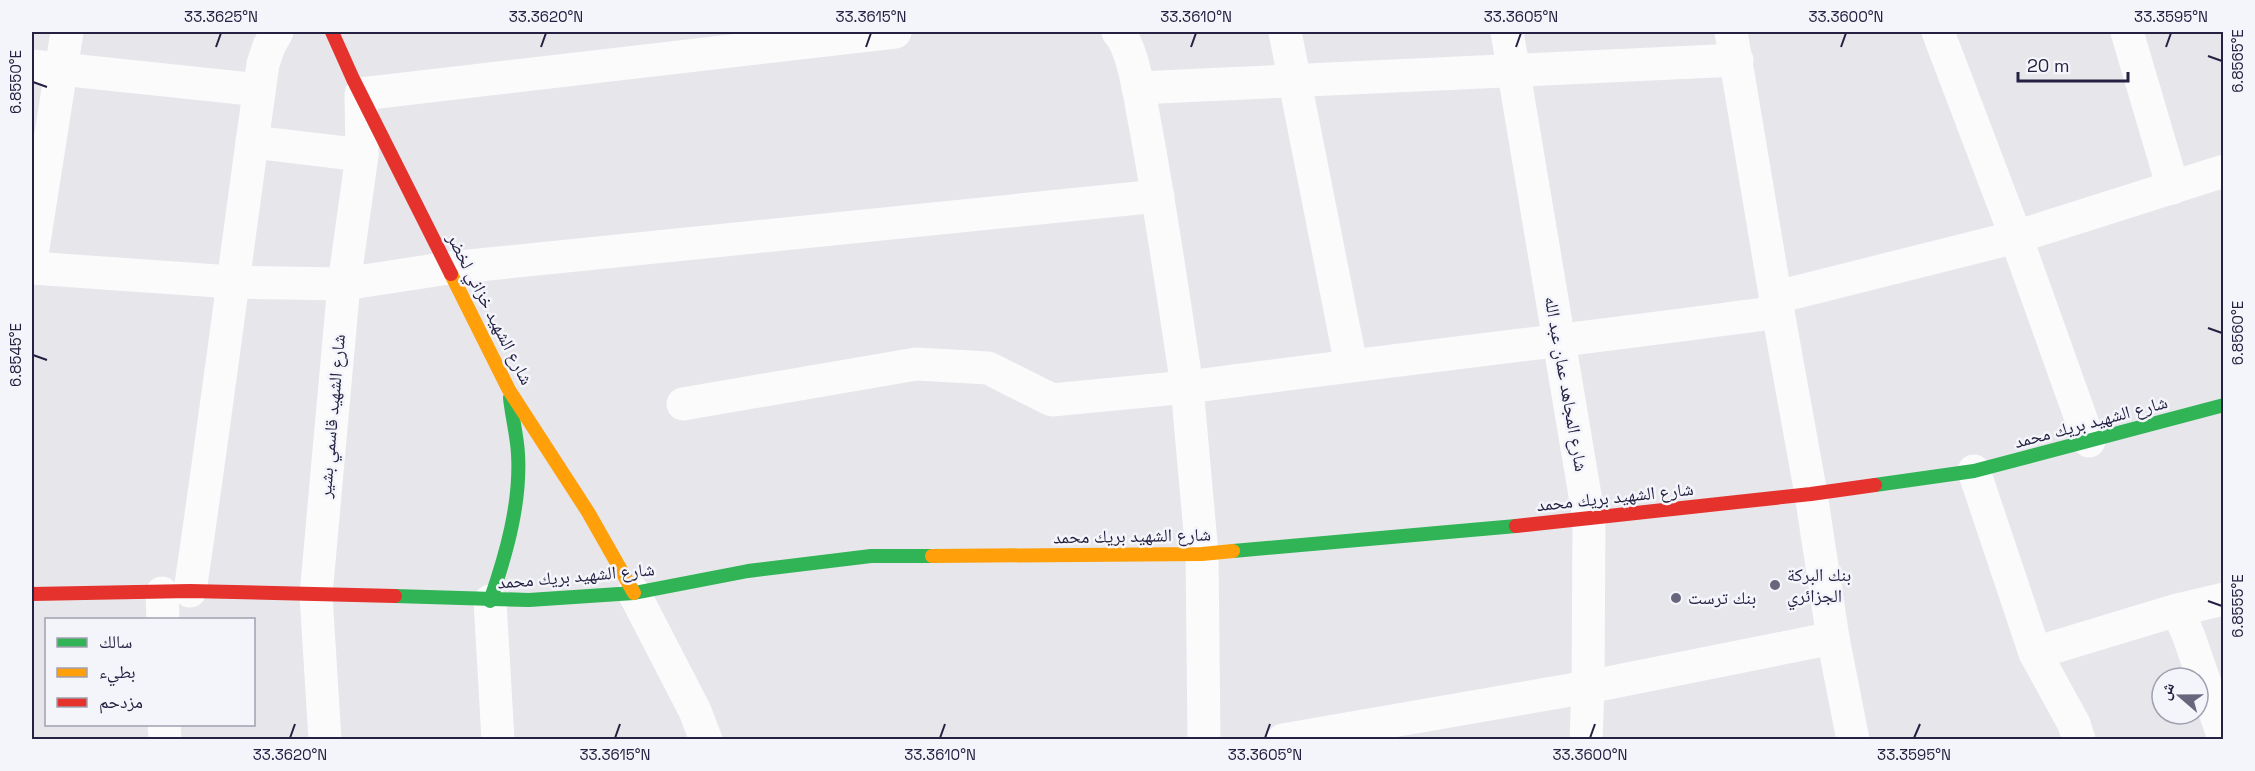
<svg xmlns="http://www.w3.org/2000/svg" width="2255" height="771" font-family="'Space Grotesk','Noto Naskh Arabic',sans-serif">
  <rect width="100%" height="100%" fill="#e6e6eb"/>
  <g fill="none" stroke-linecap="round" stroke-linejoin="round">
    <g stroke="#fbfbfc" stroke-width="33">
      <polyline points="1285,32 1351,365"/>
      <polyline points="1507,32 1589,519 1588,687 1586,740"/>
      <polyline points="1731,32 1778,312 1811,494 1833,638 1853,740"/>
      <polyline points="1938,32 2016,237 2089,441"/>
      <polyline points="2127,32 2173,188"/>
      <polyline points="32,66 259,90"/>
      <polyline points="1138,88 1737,60"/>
      <polyline points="252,142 362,155"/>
      <polyline points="32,255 67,32"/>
      <polyline points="32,268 232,282 344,284 449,268 1158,196"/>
      <polyline points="1777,297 2016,237 2224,171"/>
      <path d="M683 404 916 364 988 368 1052 400 1187 387C1174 299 1161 211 1145 124 1140 100 1134 49 1118 32"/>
      <polyline points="1974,471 2035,653 2074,724 2079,740"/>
      <path d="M190 591C216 416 238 240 263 64L269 46 277 32"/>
      <polyline points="162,593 163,620"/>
      <polyline points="634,593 695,711 706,740"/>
      <polyline points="2224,599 2177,610 2188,634 2224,738"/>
      <polyline points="490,601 498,740"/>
      <polyline points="2035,653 2177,610"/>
      <polyline points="164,724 165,740"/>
      <polyline points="325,740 316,595 344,284 362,155 361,94 895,32"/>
      <path d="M1204 740 1202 554 1187 387C1384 361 1581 339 1778 312"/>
      <polyline points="1283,740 1588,687 1833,638"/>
    </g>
    <g stroke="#30b455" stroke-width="14">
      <polyline points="1875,485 1974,471 2224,405"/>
      <polyline points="1233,551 1516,526"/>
      <polyline points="395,596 529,600 634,593 748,571 871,556 932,556"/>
      <path d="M490 601C506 555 521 503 518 454 517 435 512 417 510 398"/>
    </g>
    <g stroke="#ff9f0a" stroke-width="14">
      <polyline points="451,274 509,390 588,512 634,593"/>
      <polyline points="932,556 1202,554 1233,551"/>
    </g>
    <g stroke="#e5322d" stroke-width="14">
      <polyline points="332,32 353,79 451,274"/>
      <polyline points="1516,526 1811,494 1875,485"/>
      <polyline points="32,594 190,591 395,596"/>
    </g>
  </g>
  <path fill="none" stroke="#242142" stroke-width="2" d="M216 47 221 33M541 47 546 33M866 47 871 33M1191 47 1196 33M1516 47 1521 33M1841 47 1846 33M2166 47 2171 33M2208 56 2222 61M33 82 47 87M2208 328 2222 333M33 355 47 360M2208 601 2222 606M290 738 295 724M615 738 620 724M940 738 945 724M1265 738 1270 724M1590 738 1595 724M1914 738 1920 724"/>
  <g fill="#68667d" stroke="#f4f5fa" stroke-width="2">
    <circle cx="1775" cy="585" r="6"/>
    <circle cx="1676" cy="598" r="6"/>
  </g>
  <g text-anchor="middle" stroke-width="5" stroke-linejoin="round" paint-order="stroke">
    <g font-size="18" fill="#242142" stroke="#f4f5fa">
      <text transform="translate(490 309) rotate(63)" y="6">شارع الشهيد خزاني لخضر</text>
      <text transform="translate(1566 384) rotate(80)" y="6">شارع المجاهد عمان عبد الله</text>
      <text transform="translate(332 416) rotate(-85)" y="6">شارع الشهيد قاسمي بشير</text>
      <text transform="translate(2091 422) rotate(-15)" y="6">شارع الشهيد بريك محمد</text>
      <text transform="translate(1615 497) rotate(-6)" y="6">شارع الشهيد بريك محمد</text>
      <text transform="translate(1132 536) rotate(-1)" y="6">شارع الشهيد بريك محمد</text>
      <text transform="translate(576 576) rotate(-5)" y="6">شارع الشهيد بريك محمد</text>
    </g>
    <g font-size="18" fill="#242142" stroke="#f4f5fa" text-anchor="start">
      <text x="1787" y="581">بنك البركة<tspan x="1787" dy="21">الجزائري</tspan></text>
      <text x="1688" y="604">بنك ترست</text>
    </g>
  </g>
  <rect width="2255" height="771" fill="none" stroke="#f4f5fa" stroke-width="66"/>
  <rect x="45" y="618" width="210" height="108" fill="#f4f5fa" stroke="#a1a0b0" stroke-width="1.5"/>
  <rect x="57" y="638" width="30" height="9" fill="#30b455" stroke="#a1a0b0" stroke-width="1.5"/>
  <text x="99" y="648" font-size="18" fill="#242142">سالك</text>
  <rect x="57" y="668" width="30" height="9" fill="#ff9f0a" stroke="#a1a0b0" stroke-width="1.5"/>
  <text x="99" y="678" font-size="18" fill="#242142">بطيء</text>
  <rect x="57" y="698" width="30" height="9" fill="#e5322d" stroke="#a1a0b0" stroke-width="1.5"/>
  <text x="99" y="708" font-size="18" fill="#242142">مزدحم</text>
  <g transform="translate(2180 696) rotate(290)"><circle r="28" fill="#f4f5fa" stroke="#a1a0b0" stroke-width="1.5"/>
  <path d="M0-4.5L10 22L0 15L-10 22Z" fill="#68667d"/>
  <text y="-9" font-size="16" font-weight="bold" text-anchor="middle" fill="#242142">ش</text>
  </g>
  <path d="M2018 72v9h110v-9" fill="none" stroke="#242142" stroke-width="3"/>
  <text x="2027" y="72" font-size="18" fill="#242142" stroke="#f4f5fa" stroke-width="4.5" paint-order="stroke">20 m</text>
  <rect x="33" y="33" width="2189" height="705" fill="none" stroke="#242142" stroke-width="2"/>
  <g font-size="15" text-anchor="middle" fill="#242142">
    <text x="221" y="22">33.3625°N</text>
    <text x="546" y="22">33.3620°N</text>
    <text x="871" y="22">33.3615°N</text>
    <text x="1196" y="22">33.3610°N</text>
    <text x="1521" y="22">33.3605°N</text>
    <text x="1846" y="22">33.3600°N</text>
    <text x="2171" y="22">33.3595°N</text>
    <text transform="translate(2238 61) rotate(-90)" y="5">6.8565°E</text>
    <text transform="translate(16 82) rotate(-90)" y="5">6.8550°E</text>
    <text transform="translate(2238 333) rotate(-90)" y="5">6.8560°E</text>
    <text transform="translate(16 355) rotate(-90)" y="5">6.8545°E</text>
    <text transform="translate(2238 606) rotate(-90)" y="5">6.8555°E</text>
    <text x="290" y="760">33.3620°N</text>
    <text x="615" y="760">33.3615°N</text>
    <text x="940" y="760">33.3610°N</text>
    <text x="1265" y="760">33.3605°N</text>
    <text x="1590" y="760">33.3600°N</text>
    <text x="1914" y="760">33.3595°N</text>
  </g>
</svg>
